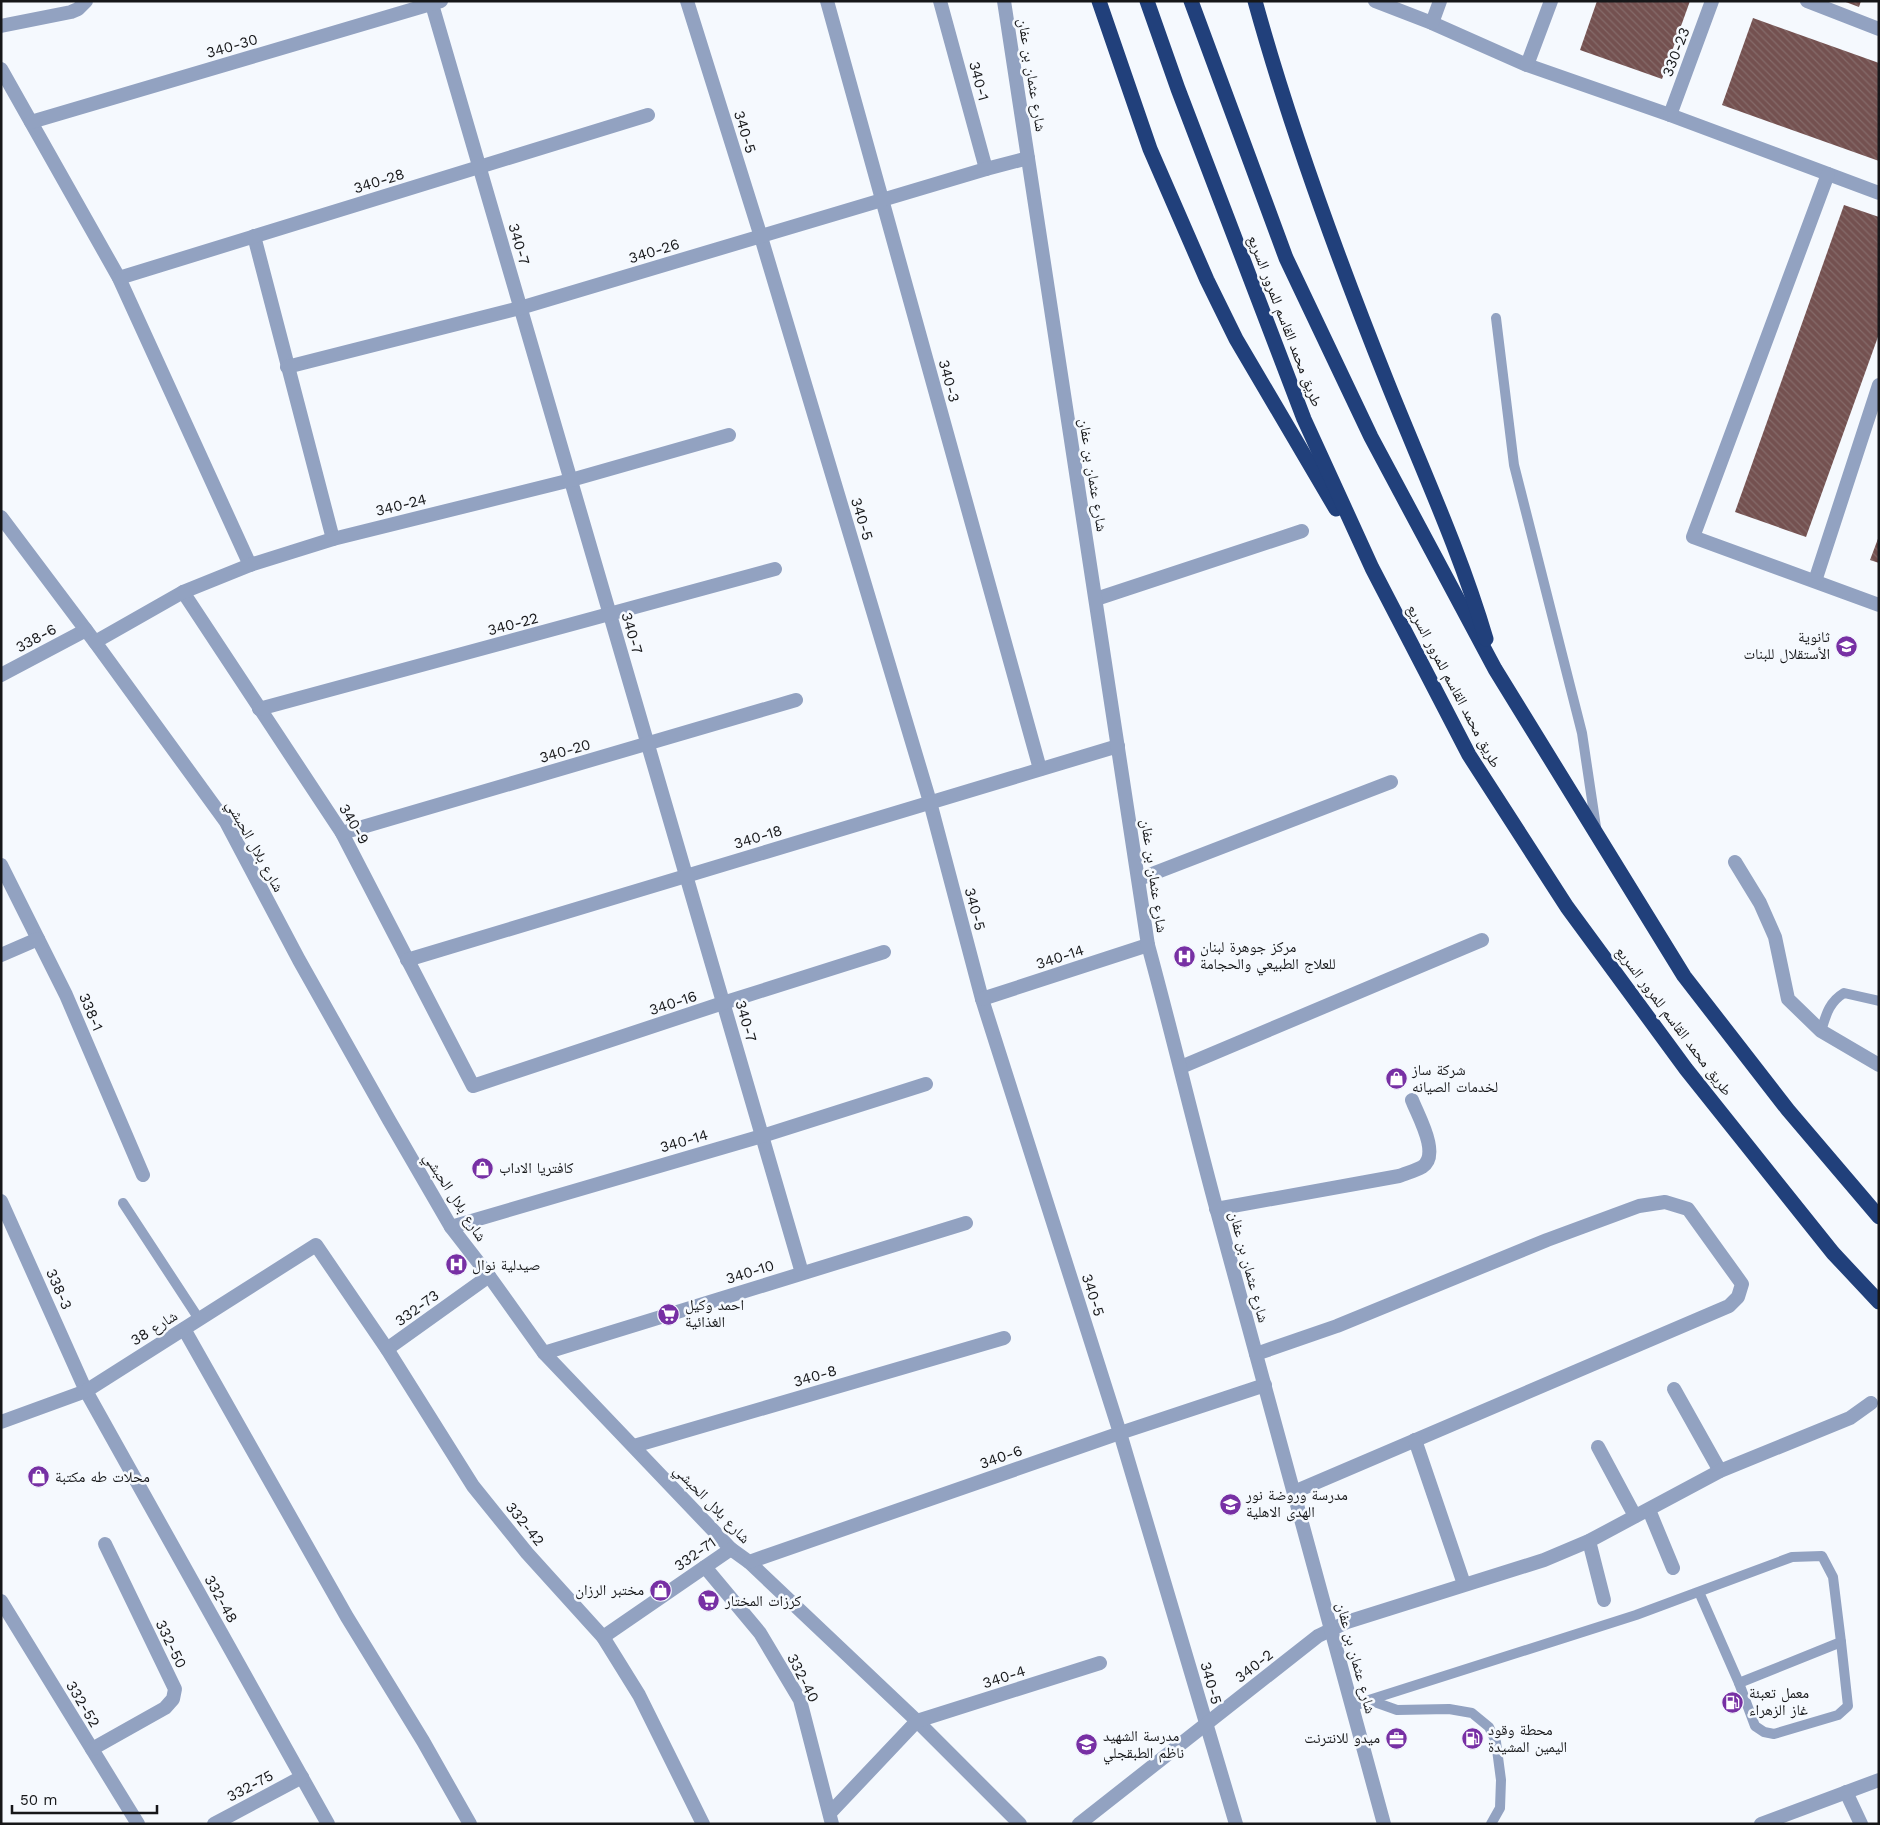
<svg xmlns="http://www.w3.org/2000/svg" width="1880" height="1825" font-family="'Work Sans','Noto Naskh Arabic',sans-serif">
  <defs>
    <pattern id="building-back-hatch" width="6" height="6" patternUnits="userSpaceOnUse" patternTransform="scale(1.25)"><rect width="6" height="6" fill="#745150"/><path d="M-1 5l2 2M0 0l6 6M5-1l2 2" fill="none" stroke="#856b6a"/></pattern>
  </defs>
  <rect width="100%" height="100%" fill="#f5f9fe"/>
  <g fill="url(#building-back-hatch)">
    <polygon points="1597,1 1690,1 1662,79 1580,50"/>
    <polygon points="1843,1 1861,1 1859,7"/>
    <polygon points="1753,18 1879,63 1879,161 1722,105"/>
    <polygon points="1844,205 1879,217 1879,334 1806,537 1735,512"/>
    <polygon points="1879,536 1879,563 1870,560"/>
  </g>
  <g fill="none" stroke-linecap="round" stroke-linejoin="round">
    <g stroke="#92a2c1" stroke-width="10">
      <polyline points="1496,318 1514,465 1582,733 1596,827"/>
      <path d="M1821 1031C1826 1015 1829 1002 1844 993L1879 1001"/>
      <polyline points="123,1203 199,1319"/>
      <polyline points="1739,1683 1755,1726 1764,1732 1774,1734 1838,1715 1848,1706 1841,1642"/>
      <polyline points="1369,1700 1636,1615 1792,1557 1822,1556 1833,1577 1841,1642 1739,1683 1699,1592"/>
      <polyline points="1353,1707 1369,1700 1397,1710 1449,1709 1472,1713 1489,1727 1496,1742 1501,1780 1500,1808 1491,1824"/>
    </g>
    <g stroke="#92a2c1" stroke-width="14">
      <polyline points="431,1 802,1273"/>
      <polyline points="687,1 761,237 930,802 982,999 1120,1433 1236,1824"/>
      <polyline points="827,1 1040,769"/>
      <polyline points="940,1 986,169"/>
      <polyline points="1375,1 1432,23 1527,65 1670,115 1879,193"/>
      <polyline points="1807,1 1879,29"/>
      <polyline points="1432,23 1440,1"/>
      <polyline points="1,26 71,12 78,9 86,1"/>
      <polyline points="1527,65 1551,1"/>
      <polyline points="1,69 119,278 250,565"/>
      <polyline points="1670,115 1712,1"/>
      <polyline points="31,122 441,1"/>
      <polyline points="1828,174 1693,537 1879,605"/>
      <polyline points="254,236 333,539"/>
      <polyline points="119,278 648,115"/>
      <polyline points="287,367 520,308 986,169 1028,158"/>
      <polyline points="1,517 95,642 226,822 299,960 389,1120 451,1227 489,1276 544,1353 731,1549 749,1562 917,1721 1020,1824"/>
      <polyline points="1815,581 1879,385"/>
      <polyline points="183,592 342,833 473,1086 723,1003 884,952"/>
      <polyline points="1096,599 1302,531"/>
      <polyline points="95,642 183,592 250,565 333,539 571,480 729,435"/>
      <polyline points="1,675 86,630"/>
      <polyline points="259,709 775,569"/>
      <polyline points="342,833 796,700"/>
      <polyline points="1735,862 1760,903 1775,937 1788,999 1821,1031 1879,1065"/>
      <polyline points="1,865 66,995 143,1175"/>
      <polyline points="1139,879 1391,782"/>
      <polyline points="1,955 38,939"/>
      <polyline points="407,960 1118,746"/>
      <polyline points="982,999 1148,945"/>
      <polyline points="1181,1067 1482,940"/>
      <polyline points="1,1201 86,1391 328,1824"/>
      <path d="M1216 1209 1399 1176C1406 1173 1415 1171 1422 1167 1441 1155 1418 1116 1412 1100"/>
      <polyline points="451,1227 762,1136 926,1084"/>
      <polyline points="184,1329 347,1617 423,1741 470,1824"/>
      <polyline points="387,1349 489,1276"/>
      <polyline points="544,1353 966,1223"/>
      <polyline points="1256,1354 1337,1326 1547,1240 1639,1206 1665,1202 1688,1209 1742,1284 1738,1297 1729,1306 1294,1492"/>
      <polyline points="1674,1389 1720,1471"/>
      <polyline points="1,1422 86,1391 316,1245 387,1349 473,1486 527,1553 603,1637 639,1695 703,1824"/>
      <polyline points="1415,1440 1464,1584"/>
      <polyline points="634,1446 1004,1338"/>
      <polyline points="1598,1447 1635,1516"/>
      <polyline points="1649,1510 1673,1568"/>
      <polyline points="1589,1541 1604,1600"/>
      <polyline points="749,1562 1120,1433 1265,1385"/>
      <polyline points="705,1567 760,1633 800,1700 832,1824"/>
      <polyline points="1,1601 138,1824"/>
      <polyline points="603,1637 731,1549"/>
      <polyline points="92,1749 165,1708 173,1699 175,1689 105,1544"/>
      <polyline points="1846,1792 1861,1824"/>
      <polyline points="830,1813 917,1721 1100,1663"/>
      <polyline points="214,1824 302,1777"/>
      <polyline points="1079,1824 1318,1636 1347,1622 1544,1560 1589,1541 1720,1471 1850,1418 1871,1403"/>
      <polyline points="1761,1824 1879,1780"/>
    </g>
    <path stroke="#92a2c1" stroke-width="14" d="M1004 1 1148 945C1172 1033 1193 1122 1217 1211 1271 1415 1329 1619 1384 1824"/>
    <g stroke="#21407b" stroke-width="15">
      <polyline points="1099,1 1150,149 1207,280 1236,339 1336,509"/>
      <polyline points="1147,1 1178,89 1304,419 1372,568 1469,755 1567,907 1686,1069 1833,1253 1879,1302"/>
      <polyline points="1191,1 1286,258 1371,437 1495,669 1684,976 1788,1110 1879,1217"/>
      <path d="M1255 1C1291 131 1338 259 1388 384 1422 469 1460 551 1486 639"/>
    </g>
  </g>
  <defs>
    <symbol id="school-disc" viewBox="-11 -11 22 22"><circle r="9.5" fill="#7730a4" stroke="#f5f9fe"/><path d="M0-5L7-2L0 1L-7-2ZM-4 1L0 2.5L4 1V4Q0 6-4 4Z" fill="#fff"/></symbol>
    <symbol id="hospital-disc" viewBox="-11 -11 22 22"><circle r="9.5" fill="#7730a4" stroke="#f5f9fe"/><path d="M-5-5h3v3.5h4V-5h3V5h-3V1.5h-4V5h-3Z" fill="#fff"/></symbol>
    <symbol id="shop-disc" viewBox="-11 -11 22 22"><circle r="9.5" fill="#7730a4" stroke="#f5f9fe"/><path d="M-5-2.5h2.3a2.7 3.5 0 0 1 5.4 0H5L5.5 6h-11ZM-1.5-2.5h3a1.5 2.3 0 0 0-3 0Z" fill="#fff"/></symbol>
    <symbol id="supermarket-disc" viewBox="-11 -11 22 22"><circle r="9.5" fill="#7730a4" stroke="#f5f9fe"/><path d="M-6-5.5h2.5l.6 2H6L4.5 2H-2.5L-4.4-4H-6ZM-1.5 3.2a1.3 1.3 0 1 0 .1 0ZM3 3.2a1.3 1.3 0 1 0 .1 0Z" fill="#fff"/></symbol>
    <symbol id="fuel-disc" viewBox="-11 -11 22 22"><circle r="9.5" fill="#7730a4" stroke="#f5f9fe"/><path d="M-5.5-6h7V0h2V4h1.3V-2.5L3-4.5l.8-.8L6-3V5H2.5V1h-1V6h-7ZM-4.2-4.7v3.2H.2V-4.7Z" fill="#fff"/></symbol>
    <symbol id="office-disc" viewBox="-11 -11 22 22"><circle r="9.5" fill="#7730a4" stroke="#f5f9fe"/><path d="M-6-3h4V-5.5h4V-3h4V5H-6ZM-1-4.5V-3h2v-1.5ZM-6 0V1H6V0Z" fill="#fff"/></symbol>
  </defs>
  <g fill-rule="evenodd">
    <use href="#school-disc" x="1834" y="634" width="25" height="25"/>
    <use href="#hospital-disc" x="1172" y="944" width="25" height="25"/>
    <use href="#shop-disc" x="1384" y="1066" width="25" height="25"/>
    <use href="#shop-disc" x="470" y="1156" width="25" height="25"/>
    <use href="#hospital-disc" x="444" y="1252" width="25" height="25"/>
    <use href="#supermarket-disc" x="656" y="1302" width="25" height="25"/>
    <use href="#shop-disc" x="26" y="1464" width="25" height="25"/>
    <use href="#school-disc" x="1218" y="1492" width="25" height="25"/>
    <use href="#shop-disc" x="648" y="1578" width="25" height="25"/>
    <use href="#supermarket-disc" x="696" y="1588" width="25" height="25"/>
    <use href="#fuel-disc" x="1720" y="1690" width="25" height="25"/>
    <use href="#office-disc" x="1384" y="1726" width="25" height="25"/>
    <use href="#fuel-disc" x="1460" y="1726" width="25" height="25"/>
    <use href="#school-disc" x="1074" y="1732" width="25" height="25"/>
  </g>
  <g text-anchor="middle" stroke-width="5" stroke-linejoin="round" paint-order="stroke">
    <g font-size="15" fill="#161719" stroke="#f5f9fe">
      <text transform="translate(232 46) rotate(-16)" y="5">340-30</text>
      <text transform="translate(1676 52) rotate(-69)" y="5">330-23</text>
      <text transform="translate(1032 75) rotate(81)" y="5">شارع عثمان بن عفان</text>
      <text transform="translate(979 81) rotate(75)" y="5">340-1</text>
      <text transform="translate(745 132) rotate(73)" y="5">340-5</text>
      <text transform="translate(379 181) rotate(-17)" y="5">340-28</text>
      <text transform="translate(519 244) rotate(74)" y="5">340-7</text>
      <text transform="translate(654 251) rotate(-17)" y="5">340-26</text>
      <text transform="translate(1285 321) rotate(69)" y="5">طريق محمد القاسم للمرور السريع</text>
      <text transform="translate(949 381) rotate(75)" y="5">340-3</text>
      <text transform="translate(1093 475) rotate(81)" y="5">شارع عثمان بن عفان</text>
      <text transform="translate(401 505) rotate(-14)" y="5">340-24</text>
      <text transform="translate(862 519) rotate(73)" y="5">340-5</text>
      <text transform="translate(513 624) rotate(-15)" y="5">340-22</text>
      <text transform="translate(632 633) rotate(74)" y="5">340-7</text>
      <text transform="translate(36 638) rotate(-28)" y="5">338-6</text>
      <text transform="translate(1454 686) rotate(62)" y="5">طريق محمد القاسم للمرور السريع</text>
      <text transform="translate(565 751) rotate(-16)" y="5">340-20</text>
      <text transform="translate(354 824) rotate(59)" y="5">340-9</text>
      <text transform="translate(758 837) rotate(-17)" y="5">340-18</text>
      <text transform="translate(255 846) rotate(61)" y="5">شارع بلال الحبشي</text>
      <text transform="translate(1154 876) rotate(82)" y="5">شارع عثمان بن عفان</text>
      <text transform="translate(975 909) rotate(75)" y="5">340-5</text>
      <text transform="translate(1060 957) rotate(-18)" y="5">340-14</text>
      <text transform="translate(673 1003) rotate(-18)" y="5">340-16</text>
      <text transform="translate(91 1012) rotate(67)" y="5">338-1</text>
      <text transform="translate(746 1021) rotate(74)" y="5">340-7</text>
      <text transform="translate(1674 1021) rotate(53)" y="5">طريق محمد القاسم للمرور السريع</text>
      <text transform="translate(684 1141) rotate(-16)" y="5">340-14</text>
      <text transform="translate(455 1197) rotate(57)" y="5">شارع بلال الحبشي</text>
      <text transform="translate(1249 1267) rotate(75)" y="5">شارع عثمان بن عفان</text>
      <text transform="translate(750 1272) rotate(-17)" y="5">340-10</text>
      <text transform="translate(59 1289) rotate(66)" y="5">338-3</text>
      <text transform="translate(1093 1295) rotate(72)" y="5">340-5</text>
      <text transform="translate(417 1308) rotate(-36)" y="5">332-73</text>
      <text transform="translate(154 1328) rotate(-32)" y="5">شارع 38</text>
      <text transform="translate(815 1376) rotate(-16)" y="5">340-8</text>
      <text transform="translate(1001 1457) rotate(-19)" y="5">340-6</text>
      <text transform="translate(712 1504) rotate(46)" y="5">شارع بلال الحبشي</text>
      <text transform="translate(525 1524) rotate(51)" y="5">332-42</text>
      <text transform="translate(695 1554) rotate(-35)" y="5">332-71</text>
      <text transform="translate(221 1599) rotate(61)" y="5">332-48</text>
      <text transform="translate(171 1644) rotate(64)" y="5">332-50</text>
      <text transform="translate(1356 1658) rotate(75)" y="5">شارع عثمان بن عفان</text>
      <text transform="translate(1254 1666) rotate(-38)" y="5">340-2</text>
      <text transform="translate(1004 1677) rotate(-18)" y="5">340-4</text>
      <text transform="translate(803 1678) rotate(63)" y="5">332-40</text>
      <text transform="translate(1211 1683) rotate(74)" y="5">340-5</text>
      <text transform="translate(83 1704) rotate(59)" y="5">332-52</text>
      <text transform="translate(250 1786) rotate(-28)" y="5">332-75</text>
    </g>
    <g font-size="15" fill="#161719" stroke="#f5f9fe" text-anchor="start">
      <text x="1830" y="642" text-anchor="end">ثانوية<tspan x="1830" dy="17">الأستقلال للبنات</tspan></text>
      <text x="1200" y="952">مركز جوهرة لبنان<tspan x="1200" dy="17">للعلاج الطبيعي والحجامة</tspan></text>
      <text x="1412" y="1075">شركة ساز<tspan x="1412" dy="17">لخدمات الصيانه</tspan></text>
      <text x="499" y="1173">كافتريا الاداب</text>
      <text x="472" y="1270">صيدلية نوال</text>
      <text x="685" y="1310">احمد وكيل<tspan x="685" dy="17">الغذائية</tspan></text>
      <text x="55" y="1482">محلات طه مكتبة</text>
      <text x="1246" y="1500">مدرسة وروضة نور<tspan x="1246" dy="17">الهدى الاهلية</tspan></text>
      <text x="644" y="1595" text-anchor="end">مختبر الرزان</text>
      <text x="725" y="1606">كرزات المختار</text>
      <text x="1749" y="1698">معمل تعبئة<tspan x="1749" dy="17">غاز الزهراء</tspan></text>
      <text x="1488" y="1735">محطة وقود<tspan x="1488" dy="17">اليمين المشيدة</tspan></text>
      <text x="1103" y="1741">مدرسة الشهيد<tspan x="1103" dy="17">ناظم الطبقجلي</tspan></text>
      <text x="1380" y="1743" text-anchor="end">ميدو للانترنت</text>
    </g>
  </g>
  <rect width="1880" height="1825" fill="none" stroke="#161719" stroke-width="5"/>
  <path d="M12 1805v8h145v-8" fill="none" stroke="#161719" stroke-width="2.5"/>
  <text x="20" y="1805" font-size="15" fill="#161719" stroke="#f5f9fe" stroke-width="4" paint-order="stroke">50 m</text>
</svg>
